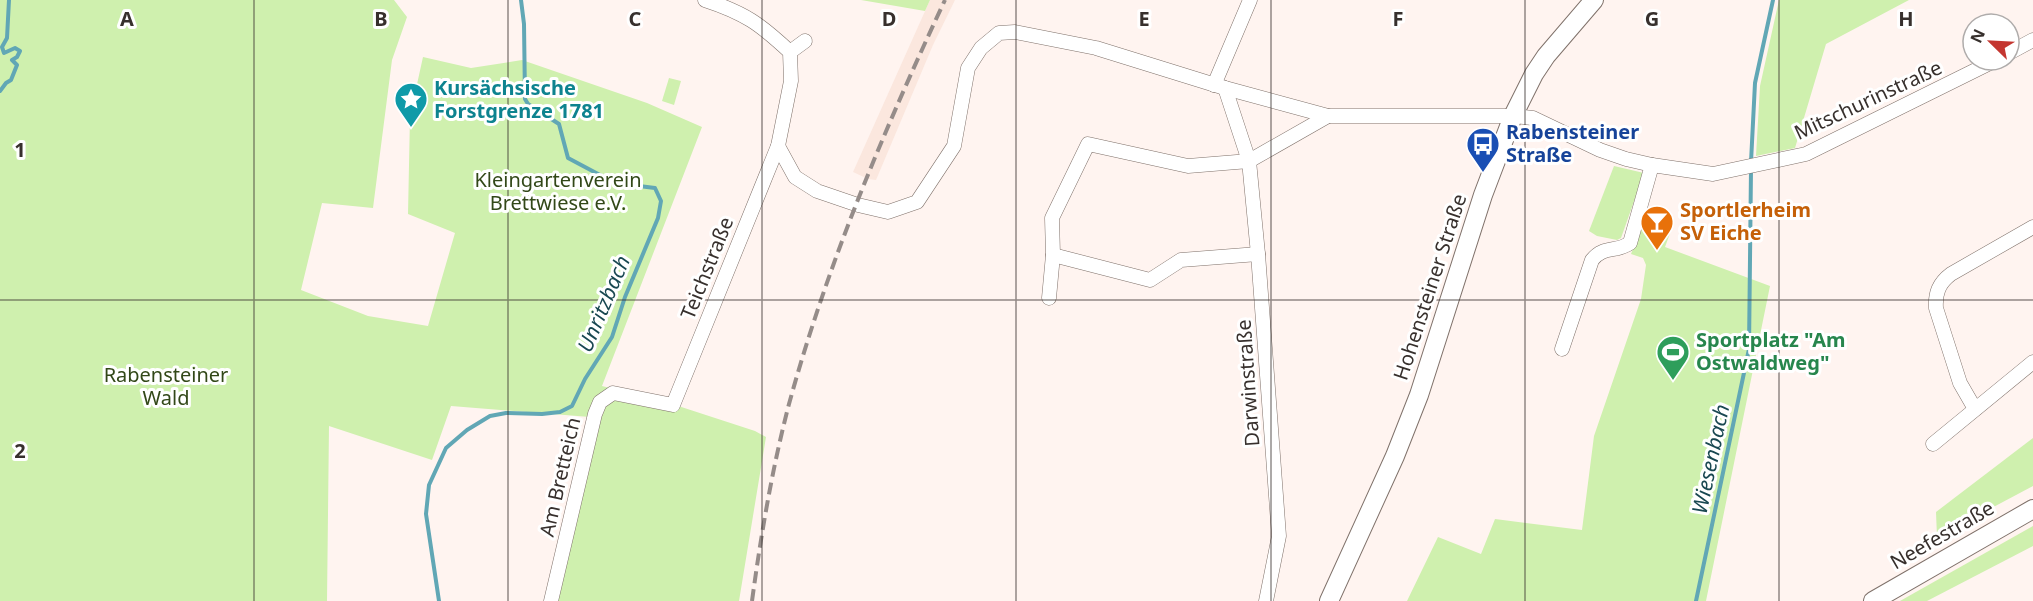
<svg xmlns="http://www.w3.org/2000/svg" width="2033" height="601" font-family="'Noto Sans',sans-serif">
  <rect width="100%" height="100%" fill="#fff4f0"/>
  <polygon fill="#fbe7de" points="930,0 955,0 933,45 876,180 868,179 853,172"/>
  <g fill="#cff0ae">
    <polygon points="0,0 394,0 407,17 392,60 373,208 322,203 301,290 368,316 428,326 455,233 408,214 410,116 423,57 471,68 522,60 647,103 702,127 602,386 666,402 755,431 766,437 739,601 547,601 590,417 451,406 432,460 329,426 327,601 0,601"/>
    <polygon points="861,0 930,0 925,11"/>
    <polygon points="1779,0 1909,0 1826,44 1795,148 1756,156 1760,86"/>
    <polygon points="669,78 681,81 674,105 662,101"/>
    <polygon points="1614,166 1644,173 1621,238 1617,240 1597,236 1589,231"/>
    <polygon points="1645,218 1672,228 1665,247 1770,286 1706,601 1407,601 1438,537 1481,554 1495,519 1582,530 1594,436 1641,299 1646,265 1643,258 1631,254"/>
    <polygon points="2033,438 2033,486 1937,537 1936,512"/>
    <polygon points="2033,526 2033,546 1927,601 1900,601"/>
  </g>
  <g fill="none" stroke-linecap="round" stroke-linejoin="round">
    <g stroke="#61a7b5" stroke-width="4">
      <polyline points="0,91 6,83 11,80 17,65 12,60 17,57 20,51 15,48 4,53 2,47 7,38 9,0"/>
      <polyline points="1751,162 1755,83 1773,0"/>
      <polyline points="439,601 426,514 429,485 446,448 467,430 490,416 506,413 542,414 560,412 572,406 585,379 612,337 625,297 658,218 661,201 655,188 615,183 568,158 559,124 528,104 525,99 524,24 521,0"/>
      <polyline points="1696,601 1749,349 1751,169"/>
    </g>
    <defs>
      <g id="street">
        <polyline points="790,52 805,41"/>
        <polyline points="2009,53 2033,40"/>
        <polyline points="1214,85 1250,0"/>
        <polyline points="1225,88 1249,161 1258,254 1279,536 1266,601"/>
        <polyline points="778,146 795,177 817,191 858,205 888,212 917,202 954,146 968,68 981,48 999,33 1015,32 1096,48 1225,88 1328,116 1513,116 1533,118 1600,150 1626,159 1652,165 1713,174 1806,154 1996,60"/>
        <polyline points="1053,255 1150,280 1181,260 1258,254"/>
        <polyline points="1049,298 1053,255 1052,218 1088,144 1188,166 1249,161 1328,116"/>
        <path d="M1562 349 1592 260C1604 245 1616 253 1630 243L1652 165"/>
        <path d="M1975 409 1960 383 1936 308C1935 293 1939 283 1951 274L2033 227"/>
        <polyline points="1933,444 2033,362"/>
        <path d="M551 601 595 414 600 402 613 393 673 405 778 146 791 81 790 52C760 24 745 13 705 0"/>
      </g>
      <g id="secondary">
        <polyline points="1329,601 1395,456 1419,395 1483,195 1513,116 1534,74 1546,56 1594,0"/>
        <polyline points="1873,601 2033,509"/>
      </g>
    </defs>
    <use href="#street" stroke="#7f716a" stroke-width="15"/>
    <use href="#secondary" stroke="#7f716a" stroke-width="20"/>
    <use href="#street" stroke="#fff" stroke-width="14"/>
    <use href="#secondary" stroke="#fff" stroke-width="18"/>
    <path stroke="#958c89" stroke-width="4" stroke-dasharray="12 6" stroke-linecap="butt" d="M752 601C761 535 772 469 789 404 827 265 884 130 945 0"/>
  </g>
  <path fill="none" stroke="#37302d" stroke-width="1.5" stroke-opacity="0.55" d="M254 0V601M508 0V601M762 0V601M1016 0V601M1271 0V601M1525 0V601M1779 0V601M0 300H2033"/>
  <defs>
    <symbol id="sight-pin" viewBox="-11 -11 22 30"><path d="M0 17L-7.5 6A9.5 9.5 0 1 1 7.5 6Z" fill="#0f9aa8" stroke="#fff"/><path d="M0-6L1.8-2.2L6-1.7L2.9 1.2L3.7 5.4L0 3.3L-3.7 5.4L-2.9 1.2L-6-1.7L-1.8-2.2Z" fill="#fff"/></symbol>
    <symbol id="bus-pin" viewBox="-11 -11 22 30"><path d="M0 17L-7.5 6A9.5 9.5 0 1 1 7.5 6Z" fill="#1a4fb4" stroke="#fff"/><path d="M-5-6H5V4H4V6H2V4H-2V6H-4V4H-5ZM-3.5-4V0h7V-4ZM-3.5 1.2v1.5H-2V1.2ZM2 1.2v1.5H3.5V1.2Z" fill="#fff"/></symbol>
    <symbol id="bar-pin" viewBox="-11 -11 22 30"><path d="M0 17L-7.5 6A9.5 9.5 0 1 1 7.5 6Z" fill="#e8710a" stroke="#fff"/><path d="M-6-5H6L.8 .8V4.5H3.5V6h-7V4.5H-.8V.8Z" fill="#fff"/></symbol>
    <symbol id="stadium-pin" viewBox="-11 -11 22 30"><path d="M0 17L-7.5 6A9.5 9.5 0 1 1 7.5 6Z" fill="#2e9e5b" stroke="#fff"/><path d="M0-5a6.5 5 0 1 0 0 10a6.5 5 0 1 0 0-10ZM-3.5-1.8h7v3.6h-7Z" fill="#fff"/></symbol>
  </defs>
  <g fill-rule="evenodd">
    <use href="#sight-pin" x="392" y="80" width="38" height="52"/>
    <use href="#bus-pin" x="1464" y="125" width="38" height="52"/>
    <use href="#bar-pin" x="1638" y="203" width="38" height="52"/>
    <use href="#stadium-pin" x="1654" y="333" width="38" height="52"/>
  </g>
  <g text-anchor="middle" stroke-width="6" stroke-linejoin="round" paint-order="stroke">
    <g font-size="20" font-weight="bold" fill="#0d838f" stroke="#fff" text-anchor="start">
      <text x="434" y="95">Kursächsische<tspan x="434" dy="23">Forstgrenze 1781</tspan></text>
    </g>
    <g font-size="20" fill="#37302d" stroke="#fff">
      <text transform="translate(1868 100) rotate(-25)" y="7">Mitschurinstraße</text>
      <text transform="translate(707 268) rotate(-68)" y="7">Teichstraße</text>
      <text transform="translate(1430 287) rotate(-72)" y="7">Hohensteiner Straße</text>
      <text transform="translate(1248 383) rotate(-94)" y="7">Darwinstraße</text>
      <text transform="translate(560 477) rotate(-77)" y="7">Am Bretteich</text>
      <text transform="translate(1942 535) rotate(-30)" y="7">Neefestraße</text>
    </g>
    <g font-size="20" font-weight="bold" fill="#164399" stroke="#fff" text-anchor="start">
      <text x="1506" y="139">Rabensteiner<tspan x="1506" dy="23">Straße</tspan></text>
    </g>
    <g font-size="20" fill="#324818" stroke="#fff">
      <text x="558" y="187">Kleingartenverein<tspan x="558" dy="23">Brettwiese e.V.</tspan></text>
      <text x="166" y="382">Rabensteiner<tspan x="166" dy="23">Wald</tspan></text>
    </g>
    <g font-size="20" font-weight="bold" fill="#c56008" stroke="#fff" text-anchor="start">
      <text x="1680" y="217">Sportlerheim<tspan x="1680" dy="23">SV Eiche</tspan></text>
    </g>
    <g font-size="20" font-weight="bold" fill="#27864d" stroke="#fff" text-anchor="start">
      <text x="1696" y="347">Sportplatz "Am<tspan x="1696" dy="23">Ostwaldweg"</tspan></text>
    </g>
    <g font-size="21" font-style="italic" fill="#194851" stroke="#fff">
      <text transform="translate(604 304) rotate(-67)" y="7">Unritzbach</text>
      <text transform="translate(1711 459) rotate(-78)" y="7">Wiesenbach</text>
    </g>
  </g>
  <g font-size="20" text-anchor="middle" font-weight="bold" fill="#37302d" stroke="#fff" stroke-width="6" stroke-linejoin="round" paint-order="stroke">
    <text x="127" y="26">A</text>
    <text x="381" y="26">B</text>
    <text x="635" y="26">C</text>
    <text x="889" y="26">D</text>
    <text x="1144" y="26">E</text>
    <text x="1398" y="26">F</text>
    <text x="1652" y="26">G</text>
    <text x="1906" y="26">H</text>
    <text x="20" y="157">1</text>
    <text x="20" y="458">2</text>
  </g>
  <g transform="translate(1991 42) rotate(294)"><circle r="28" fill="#ffffff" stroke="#afacab" stroke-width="1.5"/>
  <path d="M0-4.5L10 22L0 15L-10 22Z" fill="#c43630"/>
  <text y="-9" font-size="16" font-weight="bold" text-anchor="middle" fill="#37302d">N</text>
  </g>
</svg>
